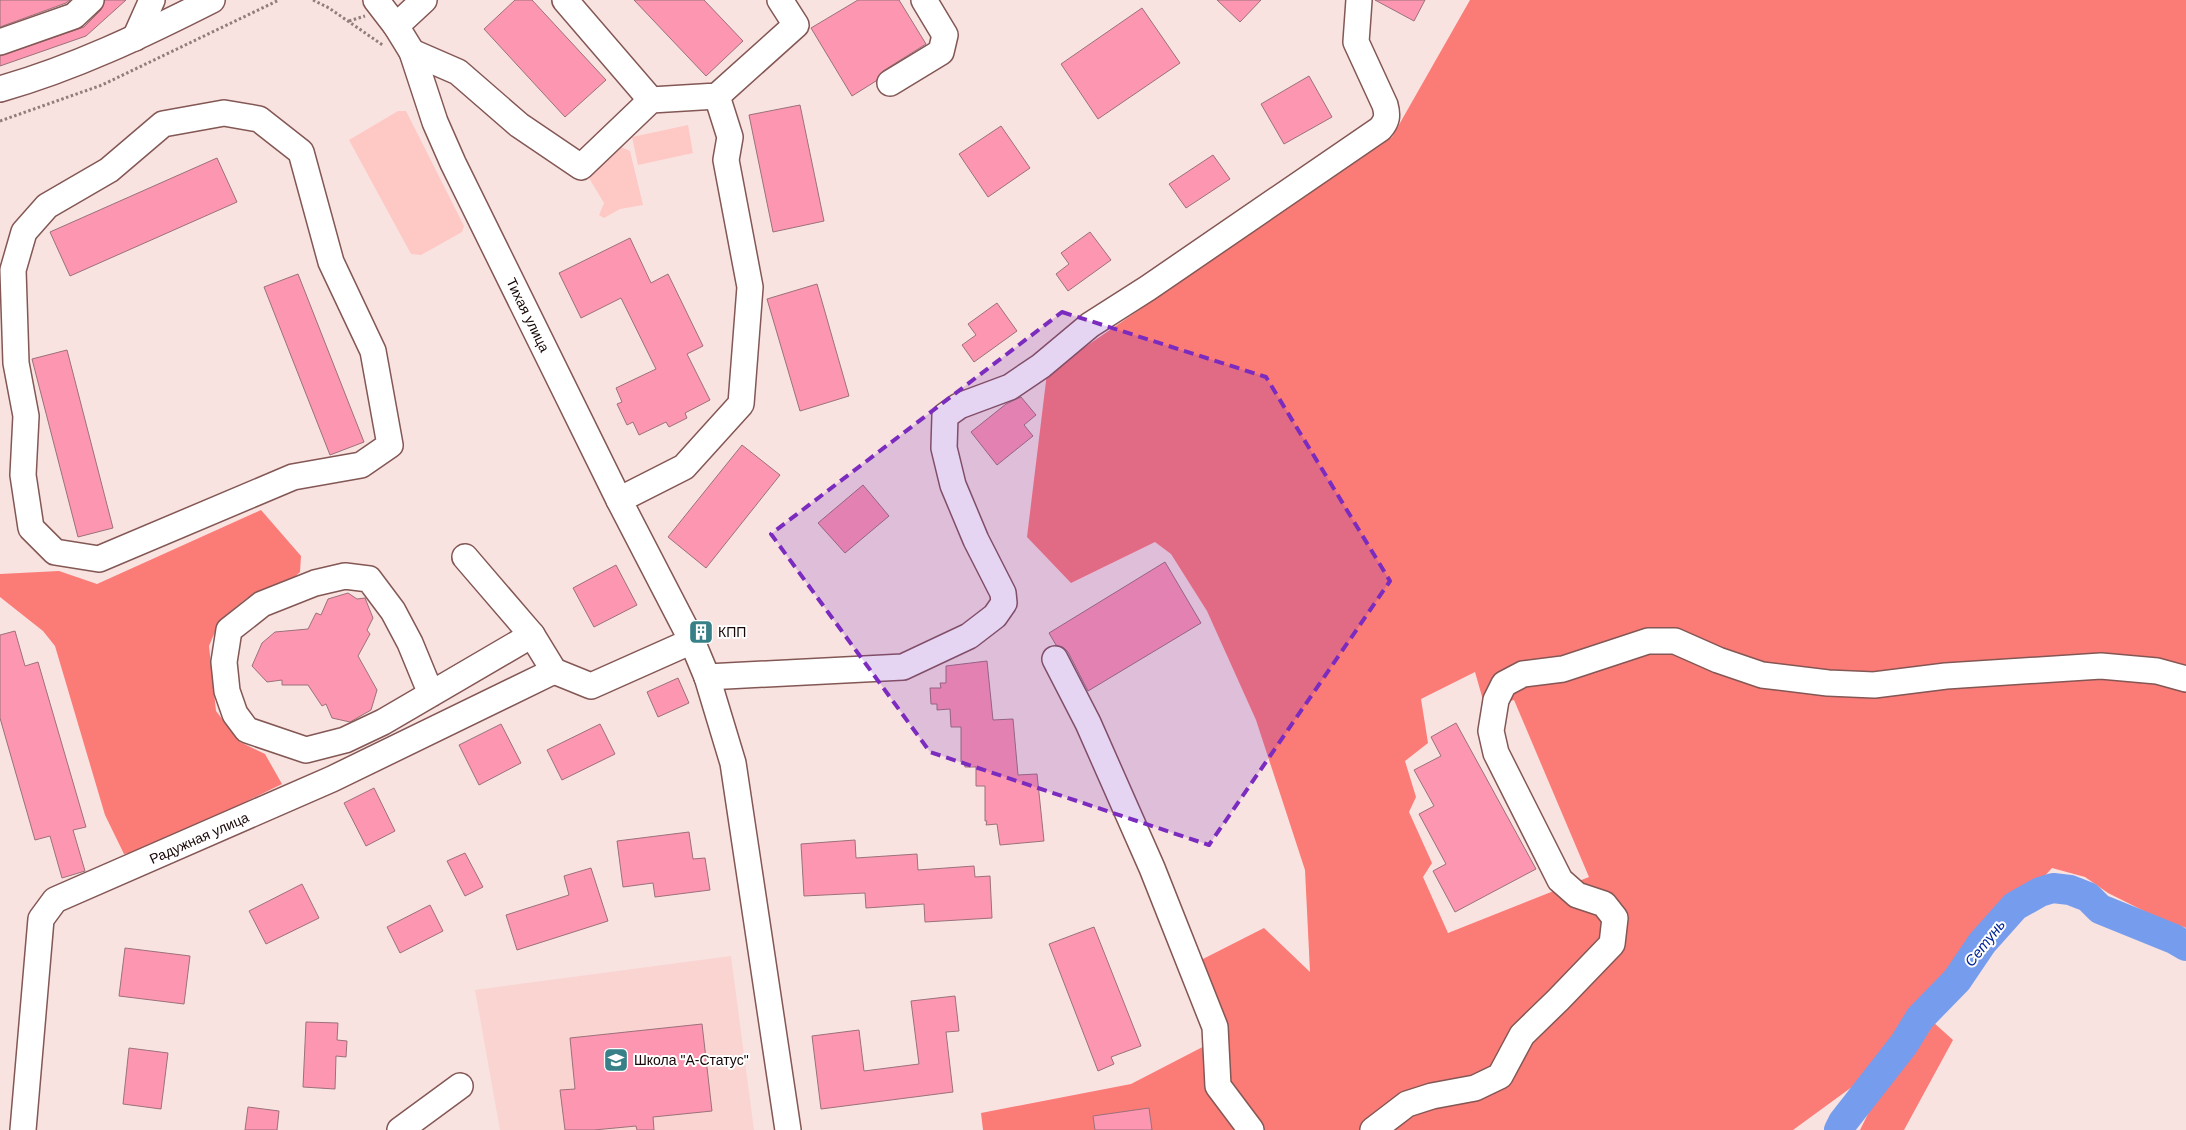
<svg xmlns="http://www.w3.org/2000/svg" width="2186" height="1130" font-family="Arial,sans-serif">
  <rect width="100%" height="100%" fill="#f8e3e1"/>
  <polygon fill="#f9d4d1" points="731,956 754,1130 500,1130 475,990"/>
  <g fill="#fec9c5">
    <polygon points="398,111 406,111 464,226 462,232 421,255 411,254 349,140"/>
    <polygon points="688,125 693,153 638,165 632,137"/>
    <polygon points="621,147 630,151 643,205 620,209 604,218 599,215 604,203 589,178"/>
  </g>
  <g fill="#fb7b77" fill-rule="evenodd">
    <path d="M1470 0H2186V928L2150 914 2108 893 2085 877 2052 868 1856 1084 1793 1130H983L981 1113 1131 1084 1220 1038 1199 961 1264 928 1310 972 1305 870 1256 720 1207 611 1171 554 1155 542 1071 583 1027 537 1047 373 1392 137ZM1475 672 1485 707 1514 700 1589 877 1448 933 1423 877 1432 863 1409 812 1416 797 1405 761 1428 743 1421 699Z"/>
    <polygon points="261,510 301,556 300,572 286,585 247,598 220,620 209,646 216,711 240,742 265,754 282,784 146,851 124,854 105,815 55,646 43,631 0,597 0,574 59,571 97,584"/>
    <polygon points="1933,1022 1953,1040 1904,1130 1860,1130 1881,1088"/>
  </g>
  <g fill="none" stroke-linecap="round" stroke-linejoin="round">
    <polyline stroke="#769ded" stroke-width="30" points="1839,1130 1843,1122 1904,1044 1920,1018 1957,980 1982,943 2015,906 2040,892 2053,888 2070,890 2088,897 2100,909 2174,939 2186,946"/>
  </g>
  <g fill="#fd97b1" stroke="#9c707a">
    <polygon points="0,0 70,0 66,3 0,27"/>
    <polygon points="105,0 126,0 86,36 0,66 0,56 84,27 101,10"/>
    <polygon points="515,0 532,0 606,80 565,117 484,29"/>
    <polygon points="634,0 704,0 743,41 706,76"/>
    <polygon points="858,0 899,0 926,44 883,71 876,81 852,96 811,28"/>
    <polygon points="1217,0 1261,0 1240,22"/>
    <polygon points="1375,0 1425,0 1414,21"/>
    <polygon points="1142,8 1180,63 1098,119 1061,64"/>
    <polygon points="1309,76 1332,117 1284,144 1261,104"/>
    <polygon points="800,105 824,221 773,232 749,115"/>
    <polygon points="1001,126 1030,168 988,197 959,154"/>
    <polygon points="1213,155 1230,179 1186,208 1169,184"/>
    <polygon points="217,158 237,202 70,276 50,232"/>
    <polygon points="1090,232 1111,260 1068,291 1056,274 1069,264 1061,253"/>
    <polygon points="630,238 651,283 668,274 703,346 687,354 710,400 685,413 687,418 669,427 666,422 639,435 633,422 627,425 617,404 622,402 616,388 656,369 621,298 581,318 559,273"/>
    <polygon points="298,274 364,442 330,455 264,287"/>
    <polygon points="817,284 849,396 800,411 767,299"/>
    <polygon points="997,303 1017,331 974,362 962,345 976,335 968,324"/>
    <polygon points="67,350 113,528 78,537 32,359"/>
    <polygon points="1021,397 1036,415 1024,425 1033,436 997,465 971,432 1006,404"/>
    <polygon points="742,445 780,475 706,568 668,537"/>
    <polygon points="863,485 889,516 845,553 818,523"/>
    <polygon points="1165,562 1201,623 1088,691 1068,652 1063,647 1056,645 1049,633"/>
    <polygon points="616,565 637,605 594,627 573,588"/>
    <polygon points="348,593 357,599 365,598 373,618 367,630 370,634 358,656 377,690 371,710 350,722 332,718 326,704 322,706 308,685 282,685 282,680 267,682 252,666 262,643 275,632 308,629 316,613 321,615 328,599"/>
    <polygon points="15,631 25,666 38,662 86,827 73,830 85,871 62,878 50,836 35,840 0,718 0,635"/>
    <polygon points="987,661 993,720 1013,719 1018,775 1037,774 1044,841 1000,845 997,824 986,825 987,821 985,821 985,786 976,786 976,767 965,767 964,762 961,762 961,727 951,727 950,709 937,710 937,704 931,704 930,688 941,688 940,683 946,683 946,666"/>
    <polygon points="678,678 689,703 658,717 647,692"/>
    <polygon points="1456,723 1536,869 1455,912 1433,871 1446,864 1419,814 1434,806 1414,770 1441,756 1431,737"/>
    <polygon points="501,724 521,763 479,785 459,745"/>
    <polygon points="600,724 615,754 562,780 547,750"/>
    <polygon points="374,788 395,831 366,846 344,803"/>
    <polygon points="689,832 693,859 705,858 710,890 655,897 653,883 623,887 617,841"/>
    <polygon points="855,840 856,858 917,854 918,870 974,866 975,877 990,876 992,918 925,922 924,904 866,908 865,893 804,896 801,844"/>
    <polygon points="465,853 483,887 465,896 447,861"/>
    <polygon points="591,868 608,921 517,950 506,915 569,895 564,876"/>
    <polygon points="302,884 319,918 266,944 249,911"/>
    <polygon points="430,905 443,931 400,953 387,927"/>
    <polygon points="1094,927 1141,1046 1111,1057 1114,1064 1098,1071 1049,944"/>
    <polygon points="125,948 190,956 184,1004 119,996"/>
    <polygon points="955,996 959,1031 946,1032 953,1092 821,1109 812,1036 859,1030 864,1071 919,1064 911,1001"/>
    <polygon points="306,1022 338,1023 337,1040 347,1041 346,1057 336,1056 335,1089 303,1087"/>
    <polygon points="702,1024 712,1111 653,1117 654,1130 637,1130 636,1126 594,1130 565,1130 560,1090 575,1089 570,1038"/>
    <polygon points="129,1048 168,1053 161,1109 123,1104"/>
    <polygon points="248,1107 279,1111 277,1130 245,1130"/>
    <polygon points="1149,1108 1152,1130 1095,1130 1093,1116"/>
  </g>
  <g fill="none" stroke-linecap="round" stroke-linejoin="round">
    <defs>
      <g id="minor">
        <polyline points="376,0 396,26 412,52 435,122 453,163 619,500 692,641 707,677 733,763 788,1130"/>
        <polyline points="565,0 651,100"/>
        <polyline points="396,26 424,0"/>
        <polyline points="135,38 152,0"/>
        <polyline points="0,42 74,16 91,0"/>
        <polyline points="412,52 458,72 519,125 581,167 651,100 717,96 796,25 780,0"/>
        <polyline points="890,83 941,52 945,35 924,0"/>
        <path d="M0 89C74 68 143 35 212 0"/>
        <polygon points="224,113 259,119 301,152 331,262 373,351 390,445 361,465 293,477 99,559 55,552 31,528 23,475 26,416 16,363 13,270 24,232 47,206 109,170 163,124"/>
        <polyline points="619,500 684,467 741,404 750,287 726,160 730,137 717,96"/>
        <polyline points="465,557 532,635 554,671"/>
        <polyline points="1055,659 1088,723 1152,868 1215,1027 1218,1086 1251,1130"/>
        <polyline points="554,671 591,686 692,641"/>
        <path d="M707 677 903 667 969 636 995 616 1004 603 1003 593 976 540 953 485 944 448 945 416 959 406 1010 387 1041 366 1090 325 1148 288 1380 129C1387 121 1388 116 1385 105L1356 42 1359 0"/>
        <polyline points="431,694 410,643 393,611 369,579 345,576 315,583 262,604 229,630 224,662 227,691 235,714 247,730 306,750 345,740 383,722 532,635"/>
        <polyline points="23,1130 41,919 55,900 332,779 554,671"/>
        <polyline points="400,1130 460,1086"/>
        <polyline points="1373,1130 1407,1104 1432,1096 1475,1088 1500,1076 1522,1035 1558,1000 1612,944 1615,918 1604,904 1577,895 1560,880 1496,753 1491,731 1496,700 1504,684 1523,674 1563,669 1648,641 1675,641 1718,660 1762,675 1828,683 1874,685 1946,676 2101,666 2157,671 2186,679"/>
      </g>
    </defs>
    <use href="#minor" stroke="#835754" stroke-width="28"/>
    <g stroke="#917e7c" stroke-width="3" stroke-dasharray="2.5 2.5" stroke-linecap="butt">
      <polyline points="313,0 329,8 384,46"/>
      <polyline points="349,21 365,16"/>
      <polyline points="0,121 102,85 279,0"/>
    </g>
    <use href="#minor" stroke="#fff" stroke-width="25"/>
  </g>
  <path fill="#7b2cbf" fill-opacity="0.2" stroke="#7b2cbf" stroke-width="4" stroke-dasharray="10 6" stroke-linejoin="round" d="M1062 312 1266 377 1390 581 1209 845 930 752 771 534Z"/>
  <defs>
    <symbol id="building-square" viewBox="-11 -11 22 22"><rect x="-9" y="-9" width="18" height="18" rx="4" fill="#388087" stroke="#fff"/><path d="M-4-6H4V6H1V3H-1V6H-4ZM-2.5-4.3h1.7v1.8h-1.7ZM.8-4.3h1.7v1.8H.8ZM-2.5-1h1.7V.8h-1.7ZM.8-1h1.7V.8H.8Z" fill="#fff"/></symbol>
    <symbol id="school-square" viewBox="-11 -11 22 22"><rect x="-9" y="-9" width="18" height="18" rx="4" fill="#388087" stroke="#fff"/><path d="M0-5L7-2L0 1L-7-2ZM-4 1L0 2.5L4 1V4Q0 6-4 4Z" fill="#fff"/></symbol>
  </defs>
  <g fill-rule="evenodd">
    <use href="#building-square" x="687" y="618" width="28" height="28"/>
    <use href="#school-square" x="602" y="1046" width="28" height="28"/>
  </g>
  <g text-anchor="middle" stroke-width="4" stroke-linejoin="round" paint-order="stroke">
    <g font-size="14" fill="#170706" stroke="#fff">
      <text transform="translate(528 315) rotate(64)" y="5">Тихая улица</text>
      <text transform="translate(199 838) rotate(-24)" y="5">Радужная улица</text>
    </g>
    <g font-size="14" fill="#170706" stroke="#fff" text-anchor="start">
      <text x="718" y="637">КПП</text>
      <text x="634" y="1065">Школа "А-Статус"</text>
    </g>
    <g font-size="15" font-style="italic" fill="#002699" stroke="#fff">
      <text transform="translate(1985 943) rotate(-52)" y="5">Сетунь</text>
    </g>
  </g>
</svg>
